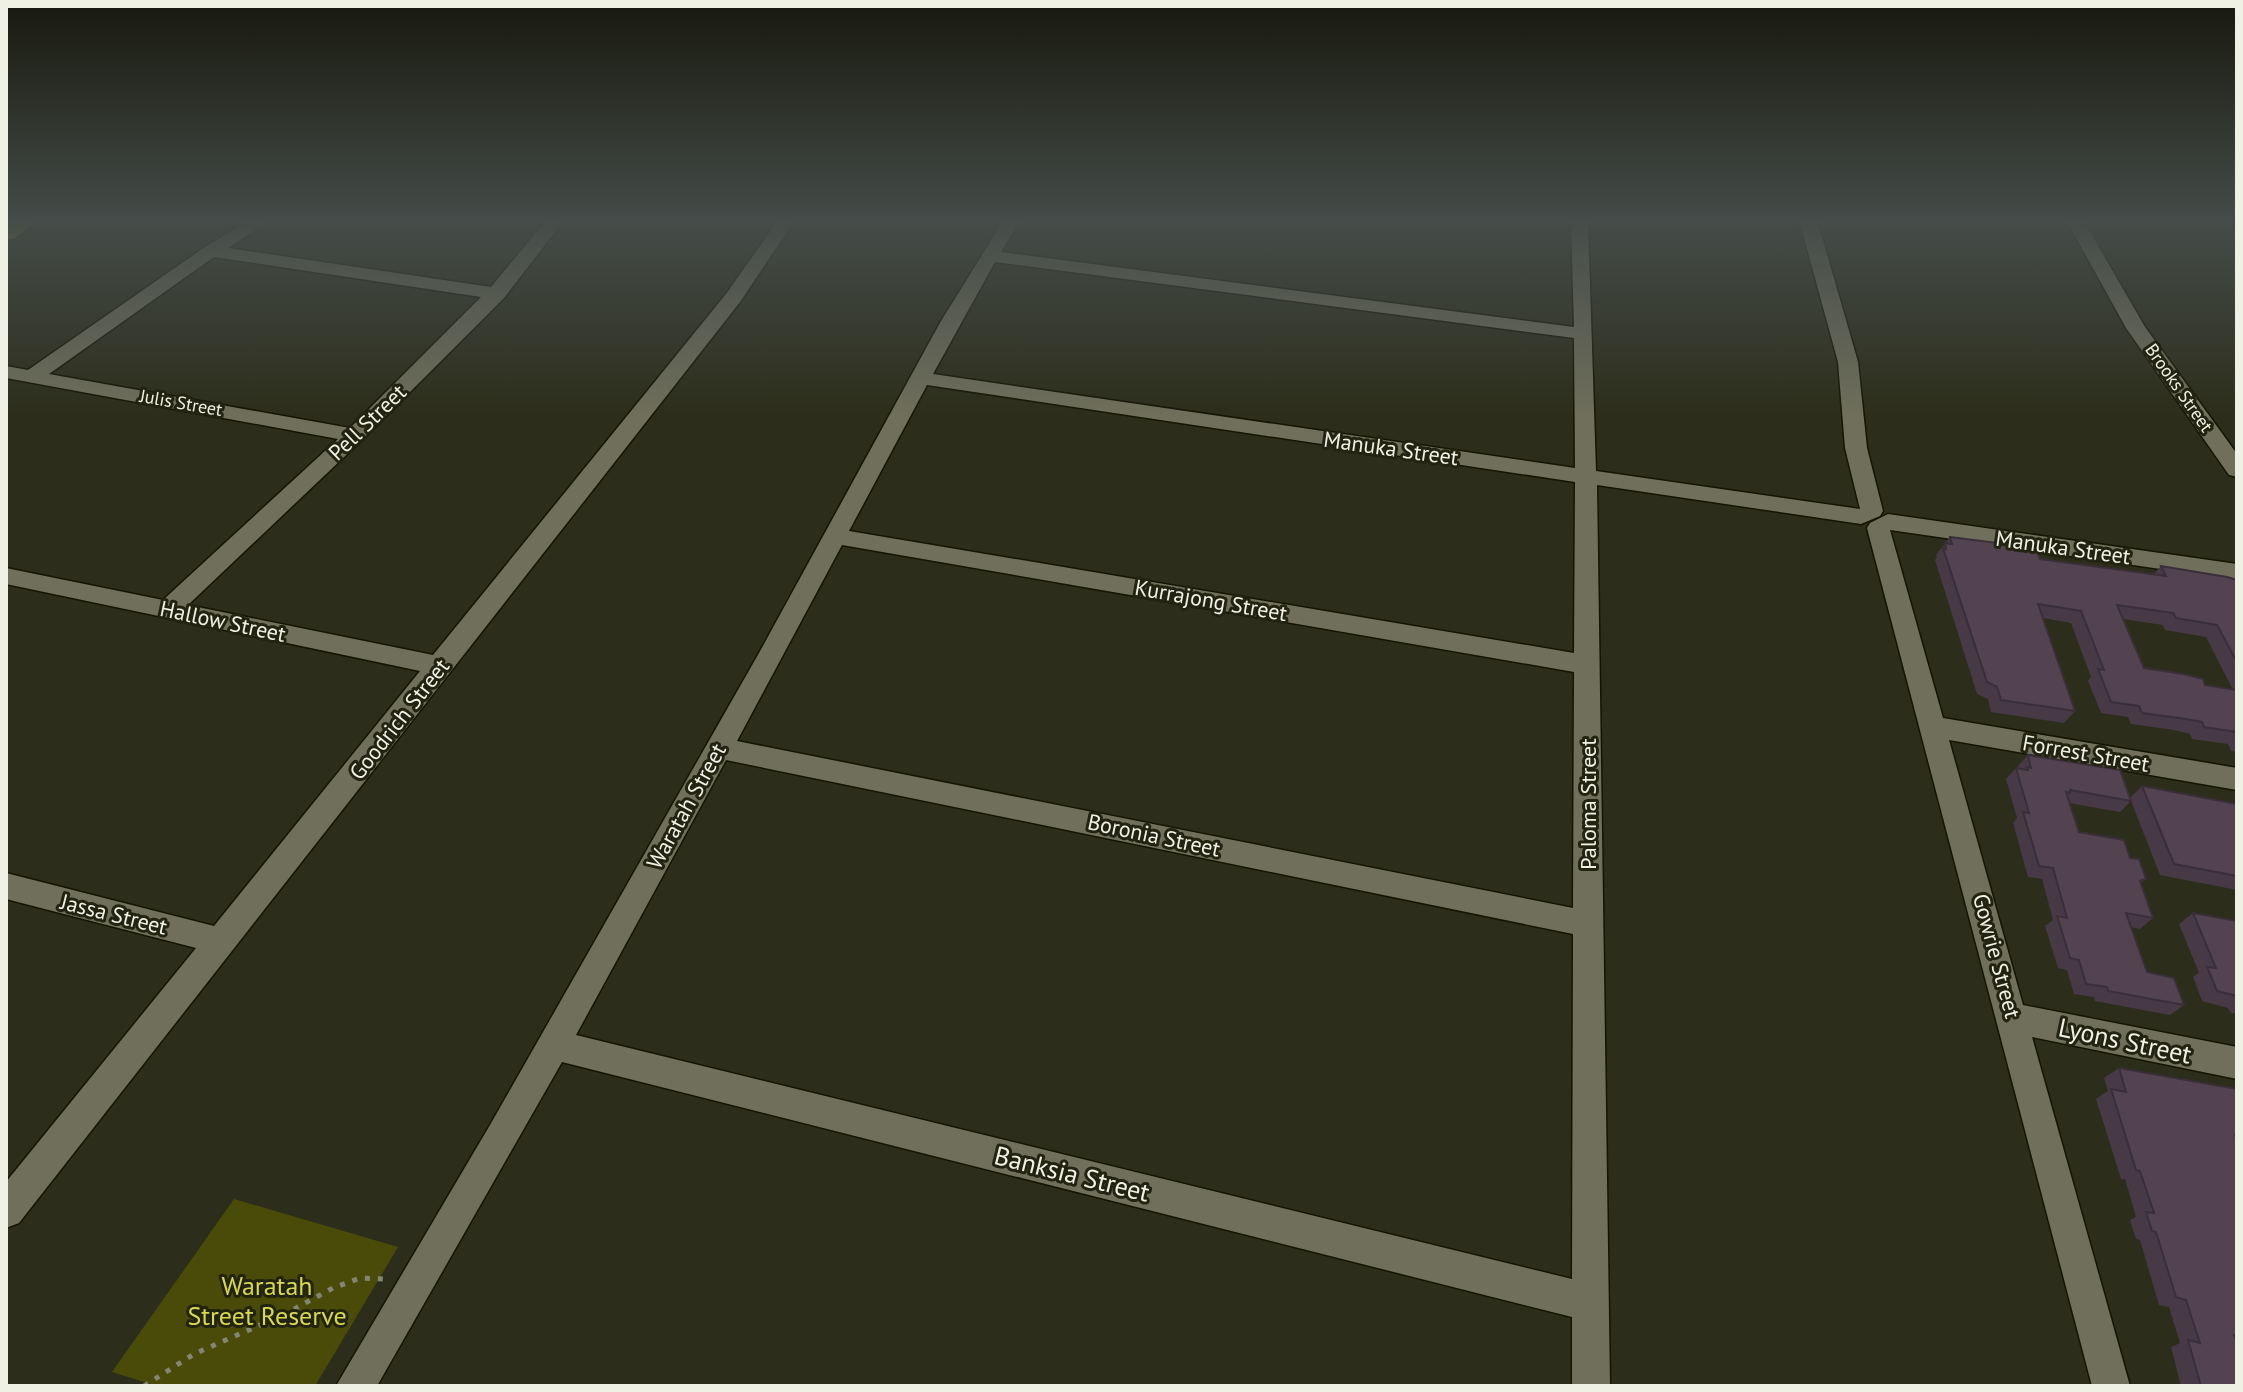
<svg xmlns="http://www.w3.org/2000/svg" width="2243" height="1392" font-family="'PT Sans',sans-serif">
  <rect width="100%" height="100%" fill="#2c2d1a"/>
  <polygon fill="#4b4b09" points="234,1199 398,1247 315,1386 157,1386 112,1372"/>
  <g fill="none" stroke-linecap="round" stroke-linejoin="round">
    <defs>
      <g id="minor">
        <path d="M245 223H266L228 248 491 287 544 223H562L504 298 362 440 188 605 433 655 726 294 776 223H793L740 302 19 1223 6 1228V1182L196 948 6 899V873L214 926 420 671 6 584V568L163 600 338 439 6 378V366L28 370 205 247ZM214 257 481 297 350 428 49 374Z"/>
        <path d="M1002 223H1019L1001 252 1574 327 1571 223H1588L1596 471 1860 509 1845 448 1838 362 1800 223H1818L1858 362 1867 448 1883 511 1880 516 1861 524 1597 485 1610 1386H1572V1317L562 1062 377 1386H336L490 1125 759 653 941 321ZM995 262 1574 338 1575 468 933 374ZM927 385 1575 482 1574 653 849 531ZM842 545 1574 672 1573 908 737 741ZM726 760 1573 934 1572 1279 576 1035Z"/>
        <polygon points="2068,223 2085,223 2145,327 2237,454 2237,477 2229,475 2126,328"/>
        <polygon points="1888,514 2237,564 2237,580 1890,530 1943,718 2237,768 2237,790 1949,740 2023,1005 2237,1047 2237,1079 2032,1037 2130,1386 2092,1386 1867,528 1870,523"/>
      </g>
      <polygon id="highway" points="6,223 34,223 15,238 6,240"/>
    </defs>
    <use href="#minor" stroke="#151504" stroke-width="3"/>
    <use href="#highway" stroke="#151504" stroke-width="3"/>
    <polyline stroke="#848575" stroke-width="5" stroke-dasharray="5 8" stroke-linecap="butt" points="144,1386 194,1354 283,1315 333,1288 360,1278 386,1279"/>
    <use href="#minor" fill="#6f6f5b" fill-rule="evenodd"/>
    <use href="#highway" fill="#92911e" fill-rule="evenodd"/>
  </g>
  <g fill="#473a46" fill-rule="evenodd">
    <path d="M1950 537 2040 559 2154 574 2161 566 2237 580V752L2231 751 2228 744 2192 739 2190 734 2174 730 2131 724 2128 717 2101 713 2088 681 2091 677 2071 623 2043 618 2075 711 2064 723 1991 712 1988 699 1977 694 1935 560 1937 557 1936 555ZM2123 619 2163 625 2165 630 2206 637 2233 690 2205 685 2144 668Z"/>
    <polygon points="2028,755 2130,798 2142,786 2237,804 2237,890 2160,875 2131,801 2120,812 2069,803 2079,832 2130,858 2146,879 2141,883 2153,918 2140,929 2131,927 2147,972 2184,1005 2170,1015 2095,1001 2094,997 2074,994 2067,970 2058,968 2045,926 2053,920 2042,879 2028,877 2013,823 2017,818 2006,779 2016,768 2018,769 2018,766"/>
    <polygon points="2193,913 2237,921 2237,1014 2231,1013 2228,1008 2202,1001 2193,977 2199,973 2179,924"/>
    <polygon points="2119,1068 2237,1089 2237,1386 2181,1386 2171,1347 2180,1343 2169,1307 2159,1305 2140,1240 2136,1239 2130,1220 2136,1217 2125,1179 2121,1179 2096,1099 2108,1091 2104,1078"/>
  </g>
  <g fill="#534351" stroke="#3a2f39" stroke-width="2">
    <polygon points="1950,537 2036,548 2040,559 2166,576 2161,566 2227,577 2237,580 2237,662 2217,625 2176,618 2173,613 2117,605 2144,668 2183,674 2203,679 2205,685 2237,690 2237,732 2204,727 2202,722 2186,719 2142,713 2139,706 2111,702 2098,669 2104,670 2081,611 2038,604 2075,711 2001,700 1997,687 1987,682 1943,548 1946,549 1945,543 1952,544"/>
    <polygon points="2028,755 2120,770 2131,801 2070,790 2070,793 2066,792 2079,832 2124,840 2130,858 2139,859 2146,879 2140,881 2153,918 2126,913 2147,972 2174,978 2184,1005 2108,991 2107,987 2086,984 2079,960 2070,958 2057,916 2067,918 2053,868 2039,866 2023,812 2029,813 2016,768 2028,770 2027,767 2031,768"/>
    <polygon points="2142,786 2237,804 2237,876 2174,864"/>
    <polygon points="2193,913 2237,921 2237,996 2217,991 2207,967 2216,968"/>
    <polygon points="2119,1068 2237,1089 2237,1136 2235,1135 2237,1141 2237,1336 2234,1335 2237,1344 2237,1386 2201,1386 2188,1340 2200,1343 2186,1300 2176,1297 2156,1232 2152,1231 2146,1212 2154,1213 2140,1171 2136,1170 2111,1089 2126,1092"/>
  </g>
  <linearGradient id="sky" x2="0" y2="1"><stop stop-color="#18190e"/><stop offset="0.53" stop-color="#454c49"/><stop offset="1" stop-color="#454c49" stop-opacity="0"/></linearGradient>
  <rect width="2243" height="418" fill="url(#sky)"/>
  <g text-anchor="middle" stroke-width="6" stroke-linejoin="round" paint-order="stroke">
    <g font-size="18" fill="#f0f1e5" stroke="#232311">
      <text transform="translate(2179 388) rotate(55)" y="6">Brooks Street</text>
      <text transform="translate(181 403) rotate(10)" y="6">Julis Street</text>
    </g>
    <g font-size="22" fill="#f0f1e5" stroke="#232311">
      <text transform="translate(367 422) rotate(-44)" y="8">Pell Street</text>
      <text transform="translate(1391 448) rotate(8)" y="8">Manuka Street</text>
      <text transform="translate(2063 547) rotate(8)" y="8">Manuka Street</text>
      <text transform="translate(1211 600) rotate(10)" y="8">Kurrajong Street</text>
      <text transform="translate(223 621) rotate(12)" y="8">Hallow Street</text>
      <text transform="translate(399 719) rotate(-52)" y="8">Goodrich Street</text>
      <text transform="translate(2086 753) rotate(10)" y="8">Forrest Street</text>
      <text transform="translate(1588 804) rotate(-90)" y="8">Paloma Street</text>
      <text transform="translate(686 806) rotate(-61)" y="8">Waratah Street</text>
      <text transform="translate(1154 835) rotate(12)" y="8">Boronia Street</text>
      <text transform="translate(114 914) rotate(14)" y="8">Jassa Street</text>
      <text transform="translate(1997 956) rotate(75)" y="8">Gowrie Street</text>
    </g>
    <g font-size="26" fill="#f0f1e5" stroke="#232311">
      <text transform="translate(2125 1041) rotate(12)" y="9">Lyons Street</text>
      <text transform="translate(1072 1174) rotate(14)" y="9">Banksia Street</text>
    </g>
    <g font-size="26" fill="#d9d94f" stroke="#232311">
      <text x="267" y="1295">Waratah<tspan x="267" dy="30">Street Reserve</tspan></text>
    </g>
  </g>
  <rect width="2243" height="1392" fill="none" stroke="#f0f1e5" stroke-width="16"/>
</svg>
